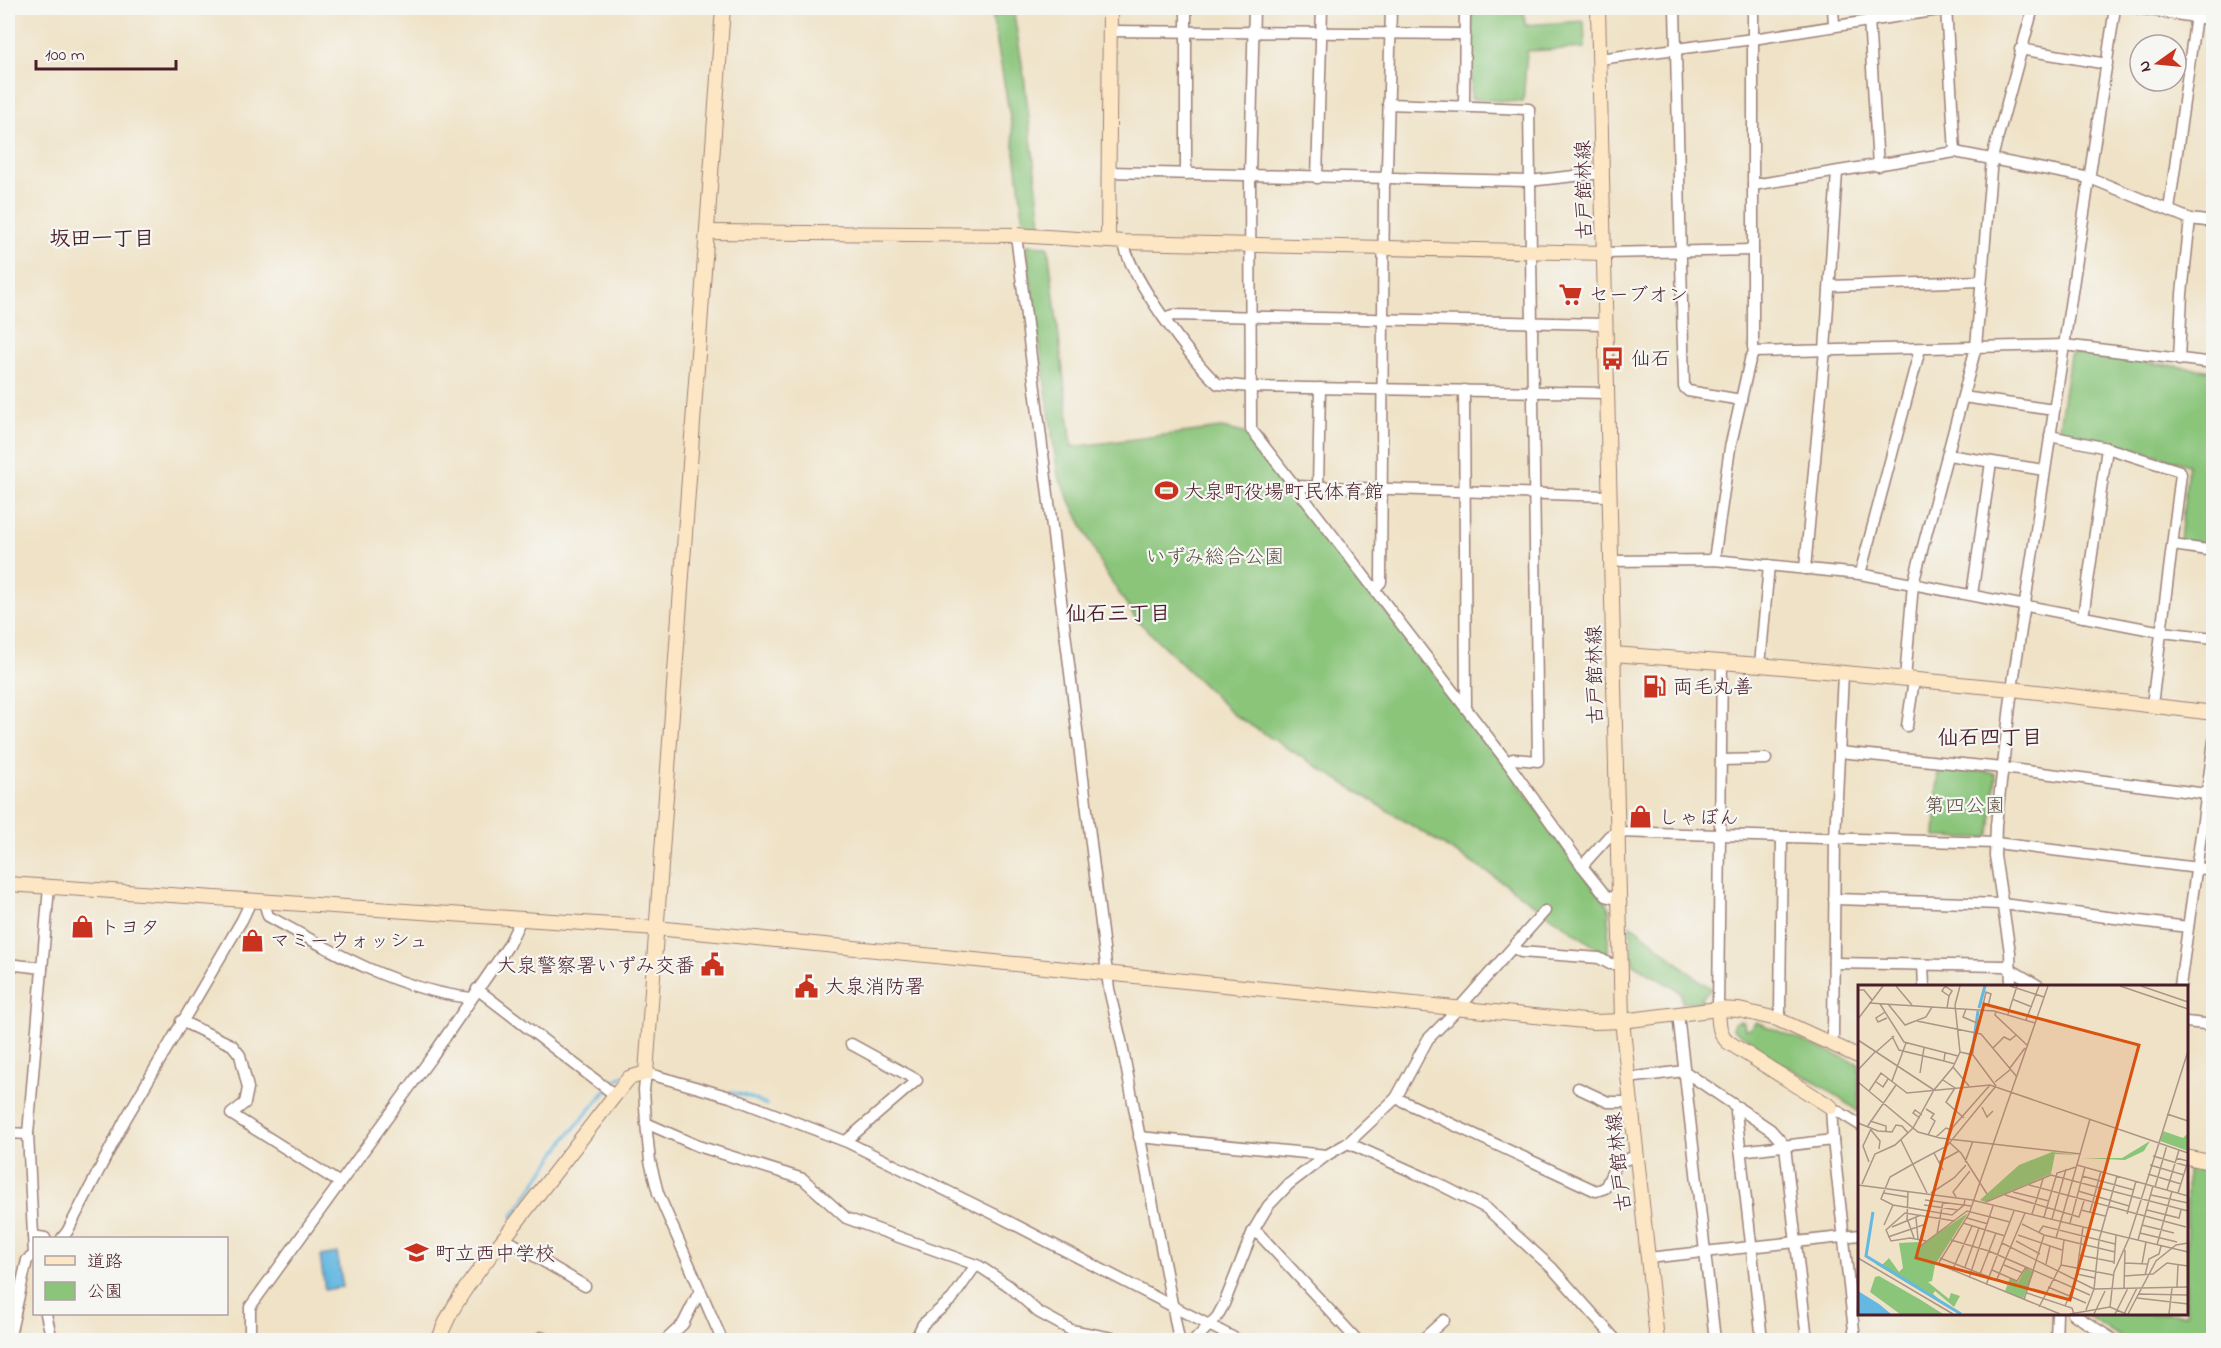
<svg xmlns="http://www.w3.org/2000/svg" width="2221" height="1348" font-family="'Indie Flower','Klee One',sans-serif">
  <rect width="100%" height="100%" fill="#f6f6f2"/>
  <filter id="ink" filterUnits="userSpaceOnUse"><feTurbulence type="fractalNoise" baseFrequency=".0167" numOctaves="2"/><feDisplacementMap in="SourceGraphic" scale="12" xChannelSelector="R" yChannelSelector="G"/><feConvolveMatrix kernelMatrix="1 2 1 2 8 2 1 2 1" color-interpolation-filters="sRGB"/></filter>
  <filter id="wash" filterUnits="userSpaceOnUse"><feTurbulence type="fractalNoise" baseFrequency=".008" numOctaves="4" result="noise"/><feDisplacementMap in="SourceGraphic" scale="24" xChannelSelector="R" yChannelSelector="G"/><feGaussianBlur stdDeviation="1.35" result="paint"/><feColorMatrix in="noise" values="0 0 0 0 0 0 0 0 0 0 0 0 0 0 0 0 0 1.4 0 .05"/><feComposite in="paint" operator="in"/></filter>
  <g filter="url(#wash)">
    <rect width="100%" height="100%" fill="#efe2c6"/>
    <g fill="#8ac57a" stroke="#6a7252" stroke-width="1.5">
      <polygon points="991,8 1013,8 1024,76 1041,224 1024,224 1012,128"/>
      <polygon points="1472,8 1524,8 1525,25 1584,21 1585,48 1527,51 1523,102 1471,99"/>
      <polygon points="1026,245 1048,246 1072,447 1221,428 1244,433 1258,447 1285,484 1498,755 1579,868 1609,906 1608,953 1605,954 1498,879 1234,715 1136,619 1104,570 1058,476"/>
      <polygon points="2074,353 2213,371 2213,545 2180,540 2188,465 2108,440 2062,431 2059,427 2070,355"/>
      <polygon points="1938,767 1994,773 1996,776 1990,833 1988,838 1935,837"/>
      <path d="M1630 924C1659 944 1682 970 1712 989L1702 997V1001L1682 1003 1681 992 1633 964Z"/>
      <polygon points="1741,1021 1744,1023 1745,1029 1749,1029 1756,1022 1859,1064 1859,1112 1816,1082 1752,1048 1754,1043 1733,1029 1734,1023"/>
      <polygon points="2187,1165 2213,1173 2213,1340 2125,1340 2085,1314 2186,1314"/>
    </g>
    <polygon fill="#65b8e1" stroke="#586c86" stroke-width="1.5" points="337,1253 343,1287 325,1290 320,1256"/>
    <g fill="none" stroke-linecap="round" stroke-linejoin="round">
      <g stroke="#65b8e1" stroke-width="3">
        <polyline points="630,1071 636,1068 643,1068"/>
        <polyline points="730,1092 747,1096 766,1105"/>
        <polyline points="512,1217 566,1138 613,1082 624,1075"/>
        <polyline points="429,1340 438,1324"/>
      </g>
    </g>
  </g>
  <g filter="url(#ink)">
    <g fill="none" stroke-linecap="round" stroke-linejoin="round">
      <defs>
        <g id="street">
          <polyline points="1254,8 1250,176 1251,429 1508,763 1582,866 1606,896 1619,900"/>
          <polyline points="1675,8 1684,387 1688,391 1741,400"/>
          <polyline points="1833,8 1834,25"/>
          <polyline points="1946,8 1955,152"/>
          <polyline points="2137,8 2214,20"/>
          <polyline points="1869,19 1878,166"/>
          <polyline points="1109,31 1465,34"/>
          <polyline points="2020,49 2107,64"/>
          <polyline points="1599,59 1753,39 1952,8"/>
          <polyline points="1388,104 1529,109 1538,761 1513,759 1508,763"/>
          <polyline points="1464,106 1465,8"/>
          <polyline points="1108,172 1529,181 1602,173"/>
          <polyline points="1186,174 1186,8"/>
          <polyline points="1317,178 1322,8"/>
          <polyline points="1753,185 1955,152 2090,178 2190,219 2214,222"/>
          <polyline points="2169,210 2197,8"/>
          <polyline points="1016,235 1109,989 1122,1045 1179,1340"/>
          <path d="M1124 242C1127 273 1193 363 1218 384L1250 387 1607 393"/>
          <polyline points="1604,253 1753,250"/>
          <polyline points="1830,286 1981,281"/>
          <polyline points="1164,318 1173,315 1605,324"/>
          <polyline points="1754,352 2064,345 2214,363"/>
          <polyline points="2179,360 2182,294 2190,219"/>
          <polyline points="1464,390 1466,708"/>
          <polyline points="1963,397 2054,410"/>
          <polyline points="2050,436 2107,448 2180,471 2181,474 2152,705"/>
          <polyline points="1948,455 2044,470"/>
          <polyline points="1295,486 1609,496"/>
          <polyline points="1318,487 1320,388"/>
          <polyline points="2173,545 2214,551"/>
          <polyline points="1714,560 1730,448 1750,360 1754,352 1753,347 1753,8"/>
          <polyline points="1611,561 1714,560 1860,574 2162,632 2214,638"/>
          <polyline points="1805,569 1825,350 1837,172"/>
          <polyline points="1860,574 1920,349"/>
          <polyline points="1375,589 1381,582 1384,186 1387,170 1391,8"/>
          <polyline points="1972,595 1991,462"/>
          <polyline points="2083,617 2107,448"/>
          <polyline points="1760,665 1769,565"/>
          <polyline points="1905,679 1913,584 1976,347 1992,158 2033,8"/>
          <polyline points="1907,726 1914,680"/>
          <polyline points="1839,752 2003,768 2207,794"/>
          <polyline points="1721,760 1766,759"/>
          <polyline points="1582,866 1609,836 1617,832 1996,843 2214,870"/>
          <polyline points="1834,899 2002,904 2188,927"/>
          <path d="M264 902 268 916C332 952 398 990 471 998"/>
          <polyline points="1514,948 1521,952 1599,958 1610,964 1620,964"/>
          <polyline points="1834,963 2005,966 2039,986"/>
          <polyline points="8,964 42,968"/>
          <polyline points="1923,965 1924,986"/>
          <polyline points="2011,986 2010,952 1995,856 1996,825 2012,689 2115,8"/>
          <polyline points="2180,986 2214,741"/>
          <polyline points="477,989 615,1095"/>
          <polyline points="1718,1009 1722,662"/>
          <polyline points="1678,1014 1715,1340"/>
          <polyline points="1777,1019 1780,1011 1782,837"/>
          <polyline points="181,1021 232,1045 240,1055 248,1088 245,1103 231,1114 340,1183"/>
          <polyline points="2186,1022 2214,1025"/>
          <polyline points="1831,1045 1833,1036 1835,838 1843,674"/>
          <polyline points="1628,1078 1684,1071 1771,1130 1785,1146 1807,1340"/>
          <polyline points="1578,1088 1608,1102 1631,1102"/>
          <path d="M1396 1098 1596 1191 1605 1188C1615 1167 1613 1162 1637 1156"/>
          <polyline points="1738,1107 1736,1112 1762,1340"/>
          <polyline points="646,1123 698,1146 803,1179 846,1218 979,1266 1009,1286 1038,1312 1071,1330 1122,1340"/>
          <polyline points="8,1133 28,1134"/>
          <polyline points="1139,1137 1327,1155"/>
          <polyline points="846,1141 917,1080 851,1044"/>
          <polyline points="1348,1143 1433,1181 1486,1208 1552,1268 1616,1340"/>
          <polyline points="1740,1151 1833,1140"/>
          <polyline points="1253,1231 1259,1234 1357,1340"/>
          <polyline points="33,1236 45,1238"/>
          <polyline points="62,1238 67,1232 125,1120 242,920 251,901"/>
          <polyline points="504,1238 585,1286"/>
          <polyline points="34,1255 28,1134 49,887"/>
          <polyline points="1648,1258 1860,1235"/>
          <polyline points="46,1314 52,1340"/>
          <polyline points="2073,1314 2114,1340"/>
          <polyline points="541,1337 549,1340"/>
          <polyline points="9,1340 27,1260 34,1255"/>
          <polyline points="250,1340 250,1307 433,1055 508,946 521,919"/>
          <polyline points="666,1340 683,1324 697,1296 701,1293"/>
          <polyline points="722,1340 658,1193 650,1161 646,1123 644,1090 646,1073 730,1097 847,1142 998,1216 1238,1340"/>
          <polyline points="915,1340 923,1324 952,1299 976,1265"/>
          <polyline points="1195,1340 1217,1317 1224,1304 1253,1231 1268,1206 1289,1184 1327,1155 1348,1143 1396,1098 1428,1039 1458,1009 1545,911"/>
          <polyline points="1422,1340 1444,1320"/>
          <polyline points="1855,1340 1833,1140 1831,1107 1860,1125"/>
          <polyline points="2056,1340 2057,1314"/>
        </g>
        <g id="secondary">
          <polyline points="1598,8 1622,1021 1657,1340"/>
          <polyline points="707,232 1016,235 1124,242 1604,253"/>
          <polyline points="1108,241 1110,8"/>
          <polyline points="1613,654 1760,665 2012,689 2214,713"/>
          <polyline points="8,884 656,928 1594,1022 1622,1021 1718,1009 1739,1010 1777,1019 1860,1057"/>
          <path d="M1718 1009C1719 1022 1718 1033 1728 1042L1831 1107"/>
          <polyline points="2186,1157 2205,1161 2214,1160"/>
          <path d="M439 1340C450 1303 484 1264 508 1233 544 1187 579 1141 615 1095L629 1078 646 1073 723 8"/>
        </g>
      </defs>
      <use href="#street" stroke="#9c8078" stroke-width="13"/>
      <use href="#secondary" stroke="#9c8078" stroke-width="16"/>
      <use href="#street" stroke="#fff" stroke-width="10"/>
      <use href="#secondary" stroke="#fce6c4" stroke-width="14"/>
    </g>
  </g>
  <defs>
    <symbol id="supermarket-bare" viewBox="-9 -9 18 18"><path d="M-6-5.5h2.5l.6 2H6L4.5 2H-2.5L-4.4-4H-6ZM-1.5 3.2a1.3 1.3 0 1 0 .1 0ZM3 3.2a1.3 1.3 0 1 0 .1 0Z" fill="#c8321e" stroke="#f6f6f2" stroke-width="2.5" paint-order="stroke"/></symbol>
    <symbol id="bus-bare" viewBox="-9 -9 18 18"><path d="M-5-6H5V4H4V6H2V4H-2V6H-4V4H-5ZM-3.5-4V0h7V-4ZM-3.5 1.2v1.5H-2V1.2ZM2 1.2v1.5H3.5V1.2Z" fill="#c8321e" stroke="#f6f6f2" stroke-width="2.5" paint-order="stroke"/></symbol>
    <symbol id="stadium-bare" viewBox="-9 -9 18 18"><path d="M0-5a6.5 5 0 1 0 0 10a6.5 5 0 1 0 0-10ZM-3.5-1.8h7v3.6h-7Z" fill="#c8321e" stroke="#f6f6f2" stroke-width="2.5" paint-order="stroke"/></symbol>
    <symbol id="fuel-bare" viewBox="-9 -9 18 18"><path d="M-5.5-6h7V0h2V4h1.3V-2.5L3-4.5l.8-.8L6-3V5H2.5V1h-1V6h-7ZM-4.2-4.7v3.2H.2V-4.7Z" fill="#c8321e" stroke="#f6f6f2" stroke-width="2.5" paint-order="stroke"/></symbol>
    <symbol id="shop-bare" viewBox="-9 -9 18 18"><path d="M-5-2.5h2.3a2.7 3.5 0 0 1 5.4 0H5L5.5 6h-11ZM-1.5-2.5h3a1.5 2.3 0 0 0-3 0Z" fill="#c8321e" stroke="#f6f6f2" stroke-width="2.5" paint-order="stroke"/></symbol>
    <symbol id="civic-bare" viewBox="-9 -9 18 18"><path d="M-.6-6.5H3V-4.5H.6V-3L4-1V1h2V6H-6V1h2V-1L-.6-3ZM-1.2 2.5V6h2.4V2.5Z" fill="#c8321e" stroke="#f6f6f2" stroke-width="2.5" paint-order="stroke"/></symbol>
    <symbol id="school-bare" viewBox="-9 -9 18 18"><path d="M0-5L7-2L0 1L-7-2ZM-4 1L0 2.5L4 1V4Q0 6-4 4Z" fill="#c8321e" stroke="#f6f6f2" stroke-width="2.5" paint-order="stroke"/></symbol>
  </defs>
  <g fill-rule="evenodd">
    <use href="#supermarket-bare" x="1554" y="278" width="33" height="33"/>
    <use href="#bus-bare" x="1596" y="342" width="33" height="33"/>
    <use href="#stadium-bare" x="1150" y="474" width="33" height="33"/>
    <use href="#fuel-bare" x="1638" y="670" width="33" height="33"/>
    <use href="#shop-bare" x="1624" y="800" width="33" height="33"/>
    <use href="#shop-bare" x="66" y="910" width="33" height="33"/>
    <use href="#shop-bare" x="236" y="924" width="33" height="33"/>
    <use href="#civic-bare" x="696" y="948" width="33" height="33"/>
    <use href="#civic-bare" x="790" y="970" width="33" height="33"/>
    <use href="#school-bare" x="400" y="1236" width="33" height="33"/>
  </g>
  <g text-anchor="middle" stroke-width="4.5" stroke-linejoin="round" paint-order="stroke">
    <g font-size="20" fill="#4a1f2b" stroke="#f6f6f2">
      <text transform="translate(1583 190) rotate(-91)" y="7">古戸館林線</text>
      <text transform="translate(1594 675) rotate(-91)" y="7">古戸館林線</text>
      <text transform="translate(1618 1162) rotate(-96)" y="7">古戸館林線</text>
    </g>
    <g font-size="20" fill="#4a1f2b" stroke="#f6f6f2" text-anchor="start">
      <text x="1589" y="301">セーブオン</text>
      <text x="1631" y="365">仙石</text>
      <text x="1184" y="498">大泉町役場町民体育館</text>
      <text x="1673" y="693">両毛丸善</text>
      <text x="1659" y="824">しゃぼん</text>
      <text x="100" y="934">トヨタ</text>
      <text x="270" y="947">マミーウォッシュ</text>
      <text x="695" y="972" text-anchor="end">大泉警察署いずみ交番</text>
      <text x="825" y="993">大泉消防署</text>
      <text x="435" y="1260">町立西中学校</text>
    </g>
    <g font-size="20" fill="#5d5143" stroke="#f6f6f2">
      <text x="1215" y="563">いずみ総合公園</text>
      <text x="1965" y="812">第四公園</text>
    </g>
    <g font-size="21" font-weight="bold" fill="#4a1f2b" stroke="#f6f6f2">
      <text x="102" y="245">坂田一丁目</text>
      <text x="1118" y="620">仙石三丁目</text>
      <text x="1990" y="744">仙石四丁目</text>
    </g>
  </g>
  <g transform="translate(1858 985)">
    <rect width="330" height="330" fill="#efe2c6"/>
    <path d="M305 146 325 153 330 148V166L302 156ZM292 156 286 166 267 175 223 173H264ZM194 167 221 170 197 169 193 189 127 217 122 215 161 180ZM110 228 77 280 74 296 70 297 91 314 93 308 102 311 96 322 77 306 75 309 94 325 16 278 24 280 31 273 41 287 45 283 41 258 60 257 61 261ZM168 283 176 287 165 314 147 306 152 293 160 297ZM21 291 63 315 85 329H42L12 307 17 292Z" fill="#8ac57a"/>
    <path d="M0 306 21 319 33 329H0Z" fill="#65b8e1"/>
    <path fill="none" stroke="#65b8e1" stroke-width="3" d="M121 23 127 1M114 69 120 26M15 227 8 271 103 329"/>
    <path fill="none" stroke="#ad9488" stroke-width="1.5" d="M38 1 54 20M152 1 186 12M190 1 111 229 80 279 202 329M262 1 330 24M283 1 330 17M0 5H6L14 15M154 14 174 22M11 18 136 26 177 38M22 19 46 57 100 71M30 19 47 40 68 32 74 22M125 20 128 7 133 9 130 21M89 23 91 11 84 6 87 1 94 6 91 11M108 24 105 32 119 38M138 26 137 30 170 61M27 27 18 33 20 37 29 33M150 29 159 1M0 34 25 1M168 35 181 1M59 36 123 49 159 92M34 51 41 65 86 76M0 55 76 105M135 63 146 52 152 55 158 50M330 66 271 253 330 267M18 67 36 51M102 67 115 70 138 101M87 68 86 76 97 79M95 82 111 101M152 83 167 63M0 85 17 67M62 88 66 63M85 95 97 103 88 117 106 133M17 96 25 102 30 94M34 96 48 58M0 97 60 147 82 153 223 169M137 97 153 84M11 106 23 88 49 108 132 100 330 168M124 122 129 132 135 126M68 124 76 129 73 133 77 136 70 150M309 129 330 136M62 133 55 128 57 125 64 130M12 136 28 141V146M0 138 20 146 34 147 38 140 44 141 50 148M9 142 38 100M13 145 22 156 21 164M78 152 88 143 94 145M90 154 95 142 132 100M43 155 69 208M91 157 103 168 129 209M76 168 85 185M295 171 329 181M318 173 330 176 320 208M11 177 5 161 13 144M81 177 101 166M107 177 115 156M55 179 32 192 23 214 35 220 94 230 106 220 107 214M55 179 89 161 138 101M219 180 330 211M292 180 326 190M290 189 323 199M224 191 276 205M4 199 17 169 37 160 55 143 76 105 95 82 102 67 97 20 102 1M0 200 114 215 271 253 256 287 252 322 268 329M171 200 328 242M297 202 309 160M309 205 321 165M220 206 271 221M155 207 191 216M26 208 49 212M73 208 96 193 108 180M147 210 221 232 226 216M293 210 330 218M98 212 95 207 112 186M67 215 113 221M128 217 193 190 330 226M330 219V255M66 220 100 225M223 225 247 231M289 225 321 233 323 225M232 227 243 186M174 229 185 194M269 229 278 196M186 232 199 188 218 182M58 233 60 254M109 233 130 239M194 234 208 184M49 236 50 206M50 236 56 253M105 238 147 251M212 238 227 182M164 239 186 250 257 267M26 240 35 220M284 240 316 248M34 242 63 230M181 247 185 241 257 259M282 248 319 257M79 249 85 217M160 250 204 265M30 252 68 239M198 253 232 134M64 255 69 232M93 255 131 266 232 310M280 255 295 201M68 256 52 253 33 256 28 245 47 228 97 236M158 256 182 269M144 258 236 304 241 255 259 191M299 260 314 206M61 262 109 226 152 237M221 270 256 277M0 273 95 329M82 273 131 292M267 278 289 279M188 279 192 261M256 279 258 250M284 279 288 257M146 280 165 288M203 280 255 290M107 282 121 243M134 285 159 296 168 282M94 286 114 241M122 289 138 248M219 289 237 293M287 290 291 274 301 269 303 261M266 291 295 289 309 278 330 281M111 293 135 221M218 294 225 242M149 299 139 294 167 228M128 300 156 226M190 302 228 318M319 302 320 280M266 303 267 265M169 308 214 323 216 329M280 309 330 310M279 313 330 319M166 315 186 250M207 321 215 303M181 322 203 280 206 255M228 325 236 304 330 302M212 329 252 322M236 329 247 306M257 329 270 303M266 329 279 303M270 329 298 276 318 260 330 258M311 329 314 303"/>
    <path fill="#d8530f" fill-opacity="0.15" stroke="#d8530f" stroke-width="3" d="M126 19 281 60 212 315 58 273Z"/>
    <rect width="330" height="330" fill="none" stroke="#4a1f2b" stroke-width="3"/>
  </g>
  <rect width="2221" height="1348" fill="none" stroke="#f6f6f2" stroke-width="30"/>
  <rect x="33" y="1237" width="195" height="78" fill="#f6f6f2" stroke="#b1a0a2" stroke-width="1.5"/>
  <rect x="45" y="1256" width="30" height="9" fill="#fce6c4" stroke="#b1a0a2" stroke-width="1.5"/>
  <text x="87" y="1267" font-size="18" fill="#4a1f2b">道路</text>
  <rect x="45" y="1282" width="30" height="18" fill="#8ac57a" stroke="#b1a0a2" stroke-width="1.5"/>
  <text x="87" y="1297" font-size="18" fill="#4a1f2b">公園</text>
  <g transform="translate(2158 63) rotate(255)"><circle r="28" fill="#f6f6f2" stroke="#b1a0a2" stroke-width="1.5"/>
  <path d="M0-4.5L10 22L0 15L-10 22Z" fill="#c8321e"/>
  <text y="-9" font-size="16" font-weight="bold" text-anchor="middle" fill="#4a1f2b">N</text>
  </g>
  <path d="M36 60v9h140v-9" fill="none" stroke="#4a1f2b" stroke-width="3"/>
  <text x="45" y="60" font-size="18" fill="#4a1f2b" stroke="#f6f6f2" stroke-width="4.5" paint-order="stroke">100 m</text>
</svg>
